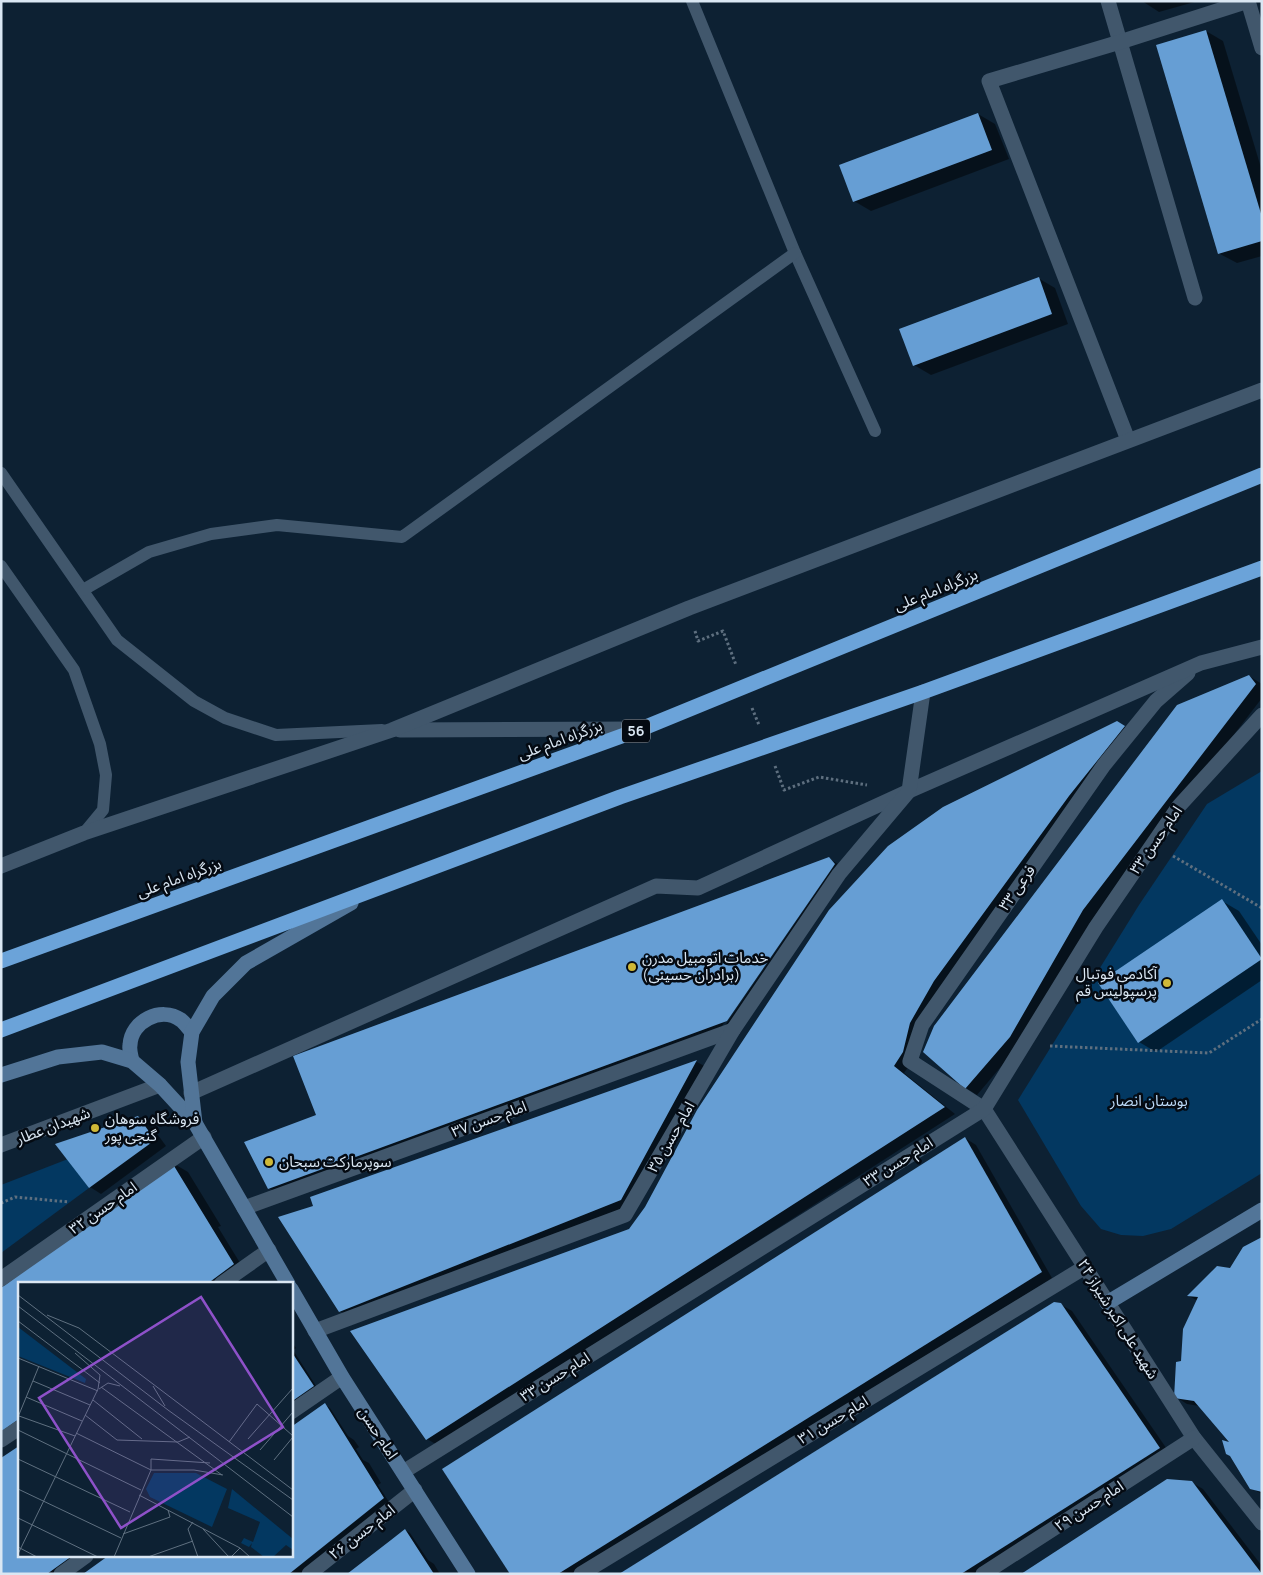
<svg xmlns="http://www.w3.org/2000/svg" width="1263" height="1575" font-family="Manrope,'Noto Sans Arabic',sans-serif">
  <rect width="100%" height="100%" fill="#0d2133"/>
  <g fill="#033861">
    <polygon points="1262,771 1262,1173 1171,1229 1143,1236 1121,1235 1101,1229 1081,1206 1018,1100 1139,905 1207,804"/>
    <polygon points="68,1159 89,1188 1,1253 1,1185"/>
  </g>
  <g fill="#0007" fill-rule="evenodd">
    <polygon points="1142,1 1198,1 1159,12"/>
    <polygon points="1206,31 1223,41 1262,171 1262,256 1237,263 1220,254"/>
    <polygon points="978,114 995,124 1009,159 871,211 854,201"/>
    <polygon points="1038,278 1055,288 1068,324 931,375 914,365"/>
    <polygon points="1249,676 1262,684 1262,698 1094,917 1021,1043 977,1095 966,1088 924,1052"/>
    <polygon points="1117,722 1128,729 945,987 914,1059 904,1073 955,1114 439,1446 427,1439 352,1331 630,1230"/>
    <path d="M829 859 840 865 738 1027 281 1195 269 1188ZM831 866H834L724 1027 722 1026Z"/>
    <polygon points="1222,901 1239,911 1262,945 1262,980 1156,1052 1139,1042 1100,984"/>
    <polygon points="697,1062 708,1068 632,1206 351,1318 340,1311 312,1198"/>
    <polygon points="138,1117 150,1124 166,1146 101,1194 90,1187"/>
    <polygon points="965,1138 976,1145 1052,1278 579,1574 511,1574"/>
    <polygon points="171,1162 188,1172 221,1226 218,1227 245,1271 227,1284 19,1284 19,1433 1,1446 1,1289"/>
    <polygon points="1262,1238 1262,1494 1251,1488 1233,1444 1199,1406 1187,1404 1176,1397 1182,1362 1198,1301 1189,1296 1231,1270"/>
    <polygon points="1060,1304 1072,1311 1171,1455 982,1574 621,1574"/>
    <polygon points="291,1341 296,1348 293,1350 318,1389 291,1416"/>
    <polygon points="325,1405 330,1408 348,1436 354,1440 359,1447 356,1449 363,1460 369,1463 381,1483 378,1485 389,1502 308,1574 86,1574 291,1556"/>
    <polygon points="1191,1482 1203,1489 1262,1566 1262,1574"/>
    <polygon points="405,1530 410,1533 428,1560 434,1564 440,1574 349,1574"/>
    <polygon points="19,1556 92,1556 67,1574 1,1574"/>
  </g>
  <g fill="#669ed4">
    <polygon points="1206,30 1262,217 1262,241 1218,254 1156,45"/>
    <polygon points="978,113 992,150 853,202 839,165"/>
    <polygon points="1039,277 1052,314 913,366 899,329"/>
    <polygon points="1249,675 1256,684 1083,910 1010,1037 965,1089 923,1052 934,1026 1177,705"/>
    <polygon points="1117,721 1125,726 1069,796 934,981 910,1023 903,1052 894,1066 945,1107 426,1440 350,1331 629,1229 645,1207 697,1110 829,910 888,846 943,807"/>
    <polygon points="829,857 835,864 727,1021 268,1189 244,1142 316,1115 293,1056"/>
    <polygon points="1222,899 1262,959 1138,1043 1098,983"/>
    <polygon points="697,1060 621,1200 339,1312 278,1217 313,1206 310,1197"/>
    <polygon points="138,1116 155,1140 89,1188 55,1144"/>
    <polygon points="965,1137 1042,1272 558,1574 510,1574 442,1469"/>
    <polygon points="171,1161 234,1264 207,1284 19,1284 19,1419 1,1432 1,1288"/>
    <polygon points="1262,1237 1262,1492 1250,1489 1230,1456 1226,1454 1222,1440 1229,1442 1194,1401 1174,1398 1176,1362 1181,1361 1183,1329 1198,1297 1187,1296 1217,1266 1230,1268 1243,1247"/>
    <polygon points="1054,1302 1061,1303 1160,1448 961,1574 619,1574"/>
    <polygon points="291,1351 314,1386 291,1402"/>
    <polygon points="325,1403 384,1498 289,1574 83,1574 108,1556 291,1556 291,1427"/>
    <polygon points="19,1446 19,1556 72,1556 47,1574 1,1574 1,1458"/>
    <polygon points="1167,1479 1192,1481 1262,1574 1021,1574"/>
    <polygon points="405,1529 434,1574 347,1574 391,1540"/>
  </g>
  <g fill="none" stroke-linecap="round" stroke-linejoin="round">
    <g stroke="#5e6f7f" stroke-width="3" stroke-dasharray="2.5 2.5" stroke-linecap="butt">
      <polyline points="695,631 698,641 723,631 736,665"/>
      <polyline points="752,708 759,725"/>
      <polyline points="775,766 784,790 819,777 867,785"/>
      <polyline points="1173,856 1262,908"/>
      <polyline points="1050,1046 1209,1053 1262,1019"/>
      <polyline points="1,1203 15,1197 69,1202"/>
    </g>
    <g stroke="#41576c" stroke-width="12">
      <polyline points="692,1 795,253 875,431"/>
      <polyline points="1,473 117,640 194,701 225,718 276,735 382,730"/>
      <polyline points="1,566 74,670 100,744 106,775 103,810 84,833"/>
      <polyline points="83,590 149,552 211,534 277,525 402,537 795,253"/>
    </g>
    <g stroke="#41576c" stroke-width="15">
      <polyline points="1108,1 1195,298"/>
      <polyline points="1248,1 1262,48"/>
      <polyline points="1128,440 989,81 1120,42 1248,1"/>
      <polyline points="1188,673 1156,701 1104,765 922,1025 910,1061 984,1109 1194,1438 1262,1523"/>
      <polyline points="400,730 639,729"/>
      <polyline points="1,866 84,833 392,730 689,608 1262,390"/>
      <polyline points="191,1093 656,886 698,888 909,791 1201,663 1262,647"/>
      <polyline points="1,1145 160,1085"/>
      <polyline points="244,1208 733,1030"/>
      <polyline points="1,1279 204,1137"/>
      <polyline points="221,1284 269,1250"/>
      <polyline points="315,1331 625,1215 733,1030 839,874 909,791 923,692"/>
      <polyline points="291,1412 342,1377"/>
      <polyline points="1,1440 19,1428"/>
      <polyline points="403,1472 984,1109 1096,927 1179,806 1262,715"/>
      <polyline points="61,1574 86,1556"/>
      <polyline points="309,1574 415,1490"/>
      <polyline points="581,1574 1085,1267"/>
      <polyline points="983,1574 1194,1438"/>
    </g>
    <g stroke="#527598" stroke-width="15">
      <path d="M132 1061C131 1056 129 1050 130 1045 131 1021 161 1006 181 1020 185 1023 188 1028 192 1032"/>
      <polyline points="1,1075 58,1057 102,1052 132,1061 160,1085 195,1123 288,1284"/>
      <polyline points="195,1123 188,1062 192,1032 213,996 246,963 351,903"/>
      <polyline points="291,1289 342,1377 468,1574"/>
      <polyline points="1107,1303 1262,1210"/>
    </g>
    <g stroke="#6ba3d9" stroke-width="15">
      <polyline points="1,961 641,729 1262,475"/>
      <polyline points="1,1030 620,797 923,692 1262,568"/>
    </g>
  </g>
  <g fill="#cfb837" stroke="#040a12" stroke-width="2">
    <circle cx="632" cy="967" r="5"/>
    <circle cx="1167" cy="983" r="5"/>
    <circle cx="95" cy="1128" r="5"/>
    <circle cx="269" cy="1162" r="5"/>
  </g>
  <g text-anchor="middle" stroke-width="5" stroke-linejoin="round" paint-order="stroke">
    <rect fill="#040a12" stroke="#9aa5b0" stroke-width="1" x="622" y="719.5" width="28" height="23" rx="4"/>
    <g font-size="14" font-weight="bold" fill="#dae7f3">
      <text x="636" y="736">56</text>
    </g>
    <g font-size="15" fill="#dae7f3" stroke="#040a12">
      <text transform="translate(936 590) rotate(-22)" y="5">بزرگراه امام علی</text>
      <text transform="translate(560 740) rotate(-20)" y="5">بزرگراه امام علی</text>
      <text transform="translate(1156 840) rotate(-55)" y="5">امام حسن ۳۳</text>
      <text transform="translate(179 878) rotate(-20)" y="5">بزرگراه امام علی</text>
      <text transform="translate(1017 888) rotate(-55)" y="5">فرعی ۳۳</text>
      <text transform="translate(489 1119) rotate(-20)" y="5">امام حسن ۳۷</text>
      <text transform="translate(53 1126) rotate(-21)" y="5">شهیدان عطار</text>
      <text transform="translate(671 1137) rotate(-60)" y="5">امام حسن ۳۵</text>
      <text transform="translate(898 1162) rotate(-32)" y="5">امام حسن ۳۳</text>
      <text transform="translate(103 1208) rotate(-35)" y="5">امام حسن ۳۲</text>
      <text transform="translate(1118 1319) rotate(58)" y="5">شهید علی اکبر شیراز ۲۴</text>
      <text transform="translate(555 1377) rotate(-32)" y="5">امام حسن ۳۳</text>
      <text transform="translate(833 1420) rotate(-31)" y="5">امام حسن ۳۱</text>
      <text transform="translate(378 1433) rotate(57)" y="5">امام حسن</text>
      <text transform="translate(1089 1506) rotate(-33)" y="5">امام حسن ۲۹</text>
      <text transform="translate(362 1532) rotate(-38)" y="5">امام حسن ۲۶</text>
    </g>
    <g font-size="15" fill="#dae7f3" stroke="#040a12" text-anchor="start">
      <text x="642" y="963">خدمات اتومبیل مدرن<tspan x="642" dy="17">(برادران حسینی)</tspan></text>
      <text x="1157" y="979" text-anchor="end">آکادمی فوتبال<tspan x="1157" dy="17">پرسپولیس قم</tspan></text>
      <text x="105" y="1124">فروشگاه سوهان<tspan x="105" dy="17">گنجی پور</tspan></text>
      <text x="279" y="1167">سوپرمارکت سبحان</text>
    </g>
    <g font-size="15" fill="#bcd9f7" stroke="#040a12">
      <text x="1149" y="1106">بوستان انصار</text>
    </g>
  </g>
  <g transform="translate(18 1282)">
    <rect width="275" height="275" fill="#0d2133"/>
    <path d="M0 45 68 97 67 101 0 74ZM136 191H178L209 207 194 245 132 215 128 207ZM214 207 275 257V268L268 263 255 275H246L233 265 234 261 231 265 223 261 226 256 235 260 242 240 210 226Z" fill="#033861"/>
    <path fill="none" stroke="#5f7080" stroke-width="1" d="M0 13 150 128 275 218M0 24 275 235M29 33 61 46 275 208M0 39 82 101M0 76 80 109M15 99 72 123M135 104 147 124M83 105 204 193M81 107 90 101 102 104M8 115 64 139M75 118 124 157M67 133 99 158 160 160 172 155M1 134 57 154M0 135 21 84M0 148 123 208M58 151 133 188H176L205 193M230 157 275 106M211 160 239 122 275 154M242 168 275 130M0 177 112 230M256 178 275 155M0 207 103 256M121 213 222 266M0 236 80 275M175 240 170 247 180 275M185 247 211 275M105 252 152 235 150 228M0 265 19 275M0 272 80 107 82 93 57 71M96 275 133 188V177L192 181M130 275 175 259M213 275 222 266 232 275"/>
    <path fill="#8e51c9" fill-opacity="0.15" stroke="#8e51c9" stroke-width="2.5" d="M183 15 265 145 103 246 21 116Z"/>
    <rect width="275" height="275" fill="none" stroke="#dae7f3" stroke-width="2.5"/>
  </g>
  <rect width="1263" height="1575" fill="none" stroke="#dae7f3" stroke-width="5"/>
</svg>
